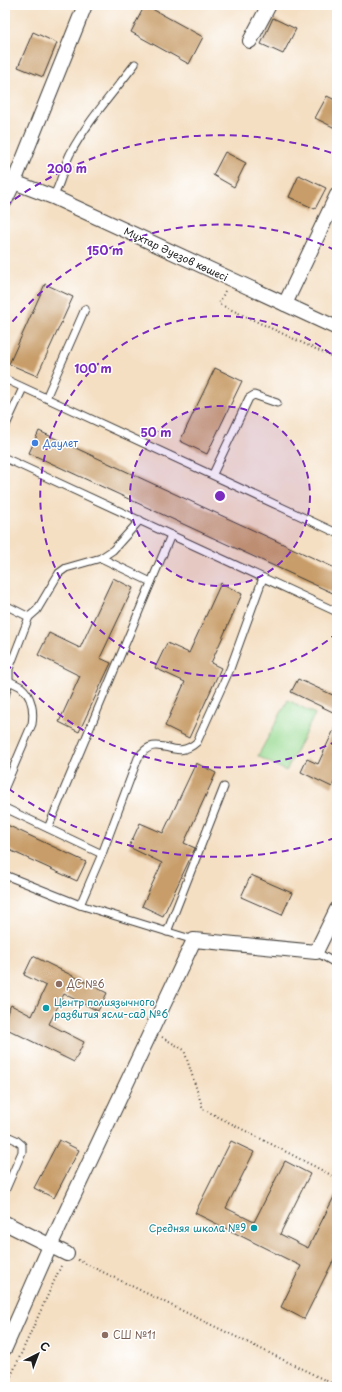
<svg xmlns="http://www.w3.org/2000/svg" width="342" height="1392" font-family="'Playpen Sans',sans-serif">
  <rect width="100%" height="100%" fill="#fff"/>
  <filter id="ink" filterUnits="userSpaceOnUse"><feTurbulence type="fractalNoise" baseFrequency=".025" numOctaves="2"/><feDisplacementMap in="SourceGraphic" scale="8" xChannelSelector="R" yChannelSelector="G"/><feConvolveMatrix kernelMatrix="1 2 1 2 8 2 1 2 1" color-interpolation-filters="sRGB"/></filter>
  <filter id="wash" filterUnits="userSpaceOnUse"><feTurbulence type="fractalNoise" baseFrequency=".012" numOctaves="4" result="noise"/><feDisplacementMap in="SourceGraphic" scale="16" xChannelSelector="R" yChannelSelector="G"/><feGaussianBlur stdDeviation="0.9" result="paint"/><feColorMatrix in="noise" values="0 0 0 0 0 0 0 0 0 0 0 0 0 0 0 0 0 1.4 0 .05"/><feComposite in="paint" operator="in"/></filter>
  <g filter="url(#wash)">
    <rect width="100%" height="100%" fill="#f4dfc3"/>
    <polygon fill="#97d990" stroke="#5a7a56" points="288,700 315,714 286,771 258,756"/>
    <g id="blocks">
      <g fill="#c89d69">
        <polygon points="145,5 203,37 189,64 131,32"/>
        <polygon points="273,18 296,29 283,54 261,44"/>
        <polygon points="33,32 57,43 43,77 18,67"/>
        <polygon points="327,96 337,101 337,129 315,118"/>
        <polygon points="225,152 246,163 234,187 213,175"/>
        <polygon points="299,175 326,188 315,209 289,197"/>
        <polygon points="45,284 73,297 37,376 9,364"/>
        <polygon points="215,368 242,381 207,454 180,441"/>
        <polygon points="39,431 337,569 337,595 29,453"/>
        <polygon points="113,578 133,588 100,658 111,663 79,732 59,722 80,676 38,655 49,633 80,648"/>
        <polygon points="221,583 242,594 211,663 221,668 189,738 165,726 185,682 155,668 167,643 189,653"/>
        <polygon points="298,679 337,697 337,714 291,692"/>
        <polygon points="337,723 337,775 332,787 301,772 307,759 318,764"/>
        <polygon points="196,763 216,773 184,843 195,848 163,916 142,906 162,863 129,847 140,823 163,833"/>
        <polygon points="5,824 86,862 77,881 5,848"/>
        <polygon points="251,875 292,893 282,915 241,897"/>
        <polygon points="33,956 107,993 98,1011 64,994 49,1024 84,1042 74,1062 5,1028 5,1017 11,1005 32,1016 46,986 24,975"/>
        <polygon points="59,1140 79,1150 54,1198 34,1188"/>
        <polygon points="231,1141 254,1152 226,1208 254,1222 285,1161 310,1174 280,1234 308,1248 337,1191 337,1253 304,1319 281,1307 301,1266 195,1213"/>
      </g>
    </g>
  </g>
  <g filter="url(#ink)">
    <use href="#blocks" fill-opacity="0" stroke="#3c3935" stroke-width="1"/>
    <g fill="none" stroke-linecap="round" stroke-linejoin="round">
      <defs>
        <g id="lane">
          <path d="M53 197C61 184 63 168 70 154 87 122 113 93 135 64"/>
          <polyline points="5,379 337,533"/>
          <polyline points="46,398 85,309"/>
          <polyline points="5,427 23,388"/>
          <polyline points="5,458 337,612"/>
          <polyline points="213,474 249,398 254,395 277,403"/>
          <polyline points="101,558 151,582"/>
          <polyline points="5,605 29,617"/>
          <polyline points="5,696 9,681 9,669 29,617 37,610 59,573 66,568 101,558 113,550 140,520"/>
          <path d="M5 787 32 724C34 711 32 696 21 687 18 685 13 683 9 681"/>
          <polyline points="5,808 102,854"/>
          <polyline points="48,828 171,535"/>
          <polyline points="5,875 80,905 194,940"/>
          <path d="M80 905 102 854 138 758C158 729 173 764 197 742L230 669 263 578"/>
          <polyline points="167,932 224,787"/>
          <polyline points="316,952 337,964"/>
          <polyline points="5,1135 16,1140 22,1145 22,1152 5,1191"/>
        </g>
        <g id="street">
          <polyline points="250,41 269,5"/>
          <polyline points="14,182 53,197 337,328"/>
          <polyline points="5,201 14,182 85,5"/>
          <polyline points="285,304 337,195"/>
          <polyline points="5,1223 67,1254"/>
          <polyline points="5,1348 50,1246 194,940 316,952 337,909"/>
        </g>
      </defs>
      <use href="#lane" stroke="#3c3935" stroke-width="9"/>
      <use href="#street" stroke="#3c3935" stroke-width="16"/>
      <g stroke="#3c3935" stroke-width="2" stroke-dasharray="1 3" stroke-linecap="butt">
        <polyline points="225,291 219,304 337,359"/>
        <polyline points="162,1037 184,1050 203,1109 337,1178"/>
        <polyline points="78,1260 337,1386"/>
        <polyline points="6,1387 61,1266"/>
      </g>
      <use href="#lane" stroke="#fff" stroke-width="7"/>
      <use href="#street" stroke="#fff" stroke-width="14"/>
    </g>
  </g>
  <circle cx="220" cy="496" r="90" fill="#7b2cbf" fill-opacity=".12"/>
  <g fill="none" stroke="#7b2cbf" stroke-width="2" stroke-dasharray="7 5">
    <circle cx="220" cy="496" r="90"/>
    <path d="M337 633A180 180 0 1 1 337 359"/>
    <path d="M337 741A271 271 0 0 1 5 661M5 331A271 271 0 0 1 337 251"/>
    <path d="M335 838A361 361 0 0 1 5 786M5 206A361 361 0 0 1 335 154"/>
  </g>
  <circle fill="#3f7fe0" stroke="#fff" stroke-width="1.5" cx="35" cy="443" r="4"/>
  <g fill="#8d6e63" stroke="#fff" stroke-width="1.5">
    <circle cx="59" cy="984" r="4"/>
    <circle cx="105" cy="1335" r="4"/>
  </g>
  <g fill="#0f9aa8" stroke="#fff" stroke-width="1.5">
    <circle cx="46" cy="1008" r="4"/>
    <circle cx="254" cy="1228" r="4"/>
  </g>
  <g text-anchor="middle" stroke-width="3" stroke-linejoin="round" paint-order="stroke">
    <g font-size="10" fill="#1c1c1c" stroke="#fff">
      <text transform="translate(176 254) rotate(25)" y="4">Мұхтар Әуезов көшесі</text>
    </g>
    <g font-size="10" fill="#366cbe" stroke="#fff" text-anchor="start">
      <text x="43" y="447">Даулет</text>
    </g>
    <g font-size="10" fill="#785e54" stroke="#fff" text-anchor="start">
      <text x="67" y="988">ДС №6</text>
      <text x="113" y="1339">СШ №11</text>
    </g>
    <g font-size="10" fill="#0d838f" stroke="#fff" text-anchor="start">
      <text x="54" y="1006">Центр полиязычного<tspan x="54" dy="12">развития ясли-сад №6</tspan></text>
      <text x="246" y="1232" text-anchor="end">Средняя школа №9</text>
    </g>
  </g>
  <circle cx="220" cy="496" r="6" fill="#7b2cbf" stroke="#fff" stroke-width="2"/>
  <g font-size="12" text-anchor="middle" font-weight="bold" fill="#7b2cbf" stroke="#fff" stroke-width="3" stroke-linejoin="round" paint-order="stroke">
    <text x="67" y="173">200 m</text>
    <text x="105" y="255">150 m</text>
    <text x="93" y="373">100 m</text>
    <text x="156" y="437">50 m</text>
  </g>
  <rect width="342" height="1392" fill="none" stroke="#fff" stroke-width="20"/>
  <g transform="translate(38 1354) rotate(42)" stroke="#ffffff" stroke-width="3" paint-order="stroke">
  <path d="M0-3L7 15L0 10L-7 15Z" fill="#1c1c1c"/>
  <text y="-6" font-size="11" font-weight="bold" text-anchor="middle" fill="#1c1c1c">С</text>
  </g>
</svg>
